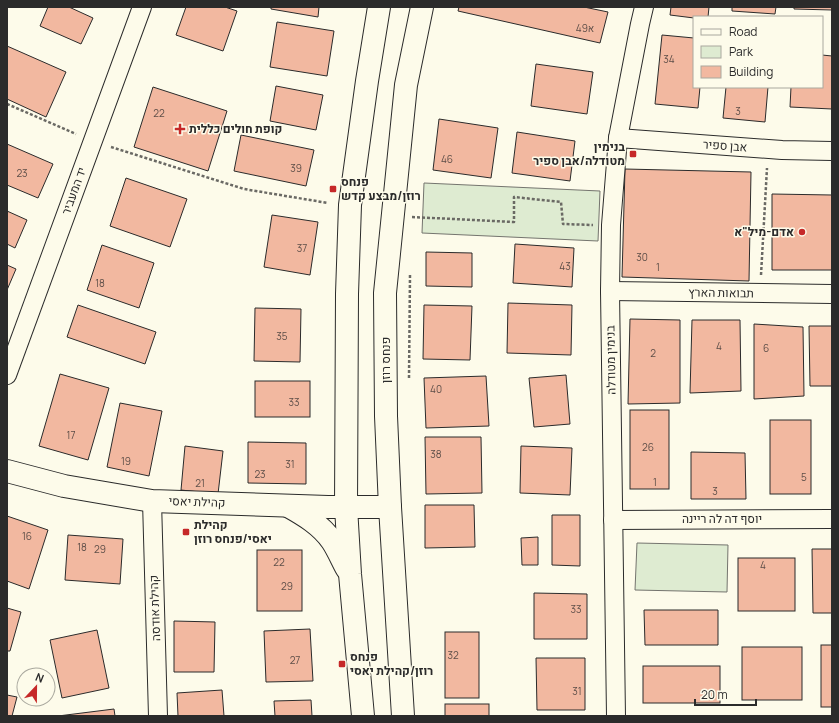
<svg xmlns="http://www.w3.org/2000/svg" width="839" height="723" font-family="Manrope,Heebo,sans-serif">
  <rect width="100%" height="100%" fill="#fdfbea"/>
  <g fill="#deebd1" stroke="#74746e">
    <polygon points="424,183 600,191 598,241 422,233"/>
    <polygon points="637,543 728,545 727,592 635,590"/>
  </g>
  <g fill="#f2b8a0" stroke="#2b2b2b">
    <polygon points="48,7 69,7 93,18 81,44 40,26"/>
    <polygon points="186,7 225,7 237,11 223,51 176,35"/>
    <polygon points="271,7 319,7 318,17 271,9"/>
    <polygon points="459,7 584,7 608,12 600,43 458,11"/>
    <polygon points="671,7 709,7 708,17 694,17 694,18 670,15"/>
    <polygon points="732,7 776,7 775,14 732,11"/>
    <polygon points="794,7 832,7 832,10 794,9"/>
    <polygon points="277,22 334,31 327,76 270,67"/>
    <polygon points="662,35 694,38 694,87 700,87 698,108 655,104"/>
    <polygon points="7,46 66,72 46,117 7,99"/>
    <polygon points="822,55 832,56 832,109 790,107 791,87 822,87"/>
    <polygon points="536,64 593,72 587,114 531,106"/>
    <polygon points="276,86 323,95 316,130 270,121"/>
    <polygon points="153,87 227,111 208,171 134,147"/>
    <polygon points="726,87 768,87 765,122 723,118"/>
    <polygon points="439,119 498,128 491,178 433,170"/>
    <polygon points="517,132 575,141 570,181 512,173"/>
    <polygon points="241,135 314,150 306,186 234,171"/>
    <polygon points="7,144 53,164 38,198 7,185"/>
    <polygon points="625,169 751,172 749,281 622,277"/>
    <polygon points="126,178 187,199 170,247 110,226"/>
    <polygon points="772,194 832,195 832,270 772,270"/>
    <polygon points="7,211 27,220 15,248 7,244"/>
    <polygon points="272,215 318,222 310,275 264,267"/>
    <polygon points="515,244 574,248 572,287 513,283"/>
    <polygon points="102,245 154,263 139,308 87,290"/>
    <polygon points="426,252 472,253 472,287 426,286"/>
    <polygon points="7,265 16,269 7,290"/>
    <polygon points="508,303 572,305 571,355 507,353"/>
    <polygon points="78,305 156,332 145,364 67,337"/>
    <polygon points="424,305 472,306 470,360 423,359"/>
    <polygon points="255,308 301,309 300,362 254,361"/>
    <polygon points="630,319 680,320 680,403 628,404"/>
    <polygon points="692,320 740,320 741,391 690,393"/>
    <polygon points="754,324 803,327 804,396 754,399"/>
    <polygon points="809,326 832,326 832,386 810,386"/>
    <polygon points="60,374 109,388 88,460 39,446"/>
    <polygon points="566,375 570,424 534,427 529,378"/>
    <polygon points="486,376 489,426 426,428 424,378"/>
    <rect x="255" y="381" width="55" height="36"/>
    <polygon points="120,403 162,411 149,476 107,467"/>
    <rect x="630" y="410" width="39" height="79"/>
    <rect x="770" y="420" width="41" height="74"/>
    <polygon points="425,437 481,437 482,493 426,494"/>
    <polygon points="248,442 306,443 306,484 248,483"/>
    <polygon points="185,446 223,451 218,494 181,490"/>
    <polygon points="521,446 572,448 570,495 520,493"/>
    <polygon points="691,452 745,453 746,499 691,499"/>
    <polygon points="425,505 474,505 475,547 425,548"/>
    <polygon points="552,515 580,515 580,566 552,565"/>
    <polygon points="7,516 48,530 29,589 7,581"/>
    <polygon points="68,535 123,539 120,584 65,580"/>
    <polygon points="538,537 538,565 522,565 521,538"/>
    <polygon points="812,549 832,549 832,613 813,613"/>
    <rect x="257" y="550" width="45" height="61"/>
    <rect x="738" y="558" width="57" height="53"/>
    <polygon points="534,593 587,594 587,639 534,639"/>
    <polygon points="7,608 21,612 10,651 7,651"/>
    <polygon points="644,610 718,610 718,645 645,645"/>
    <polygon points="174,621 215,622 214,672 174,672"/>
    <polygon points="310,629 313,681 266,682 264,631"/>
    <polygon points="97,630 109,688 62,698 50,640"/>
    <rect x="445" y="632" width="34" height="66"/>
    <rect x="821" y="645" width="11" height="62"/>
    <rect x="742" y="647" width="60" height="53"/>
    <polygon points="536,658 585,658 585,710 537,710"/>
    <rect x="643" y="666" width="77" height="37"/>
    <polygon points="222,690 224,716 178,716 177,693"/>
    <polygon points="7,695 17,697 12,716 7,716"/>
    <polygon points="311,700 312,716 275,716 274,701"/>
    <rect x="445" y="704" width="44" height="12"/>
    <polygon points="114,709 115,716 58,716"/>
  </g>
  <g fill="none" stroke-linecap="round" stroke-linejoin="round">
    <defs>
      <g id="street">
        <polyline points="618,138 782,150 832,151"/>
        <polyline points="610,291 832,294"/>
        <polyline points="7,375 142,7"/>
        <polyline points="152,501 158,716"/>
        <polyline points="613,520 832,519"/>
        <polyline points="616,716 610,291 611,225 618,138 640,24 644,7"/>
      </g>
      <polyline id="secondary" points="7,471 64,486 152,501 328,507 390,507"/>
      <g id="primary">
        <path d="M288 506C304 515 321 525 332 541 338 550 342 560 347 569"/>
        <polyline points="363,716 350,574 346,507 347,294 350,205 367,81 379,7"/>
        <polyline points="403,716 390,507 386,416 385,293 406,85 422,7"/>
      </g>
    </defs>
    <use href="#street" stroke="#2b2b2b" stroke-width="20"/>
    <use href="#secondary" stroke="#2b2b2b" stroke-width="24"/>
    <use href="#primary" stroke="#2b2b2b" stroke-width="24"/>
    <g stroke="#6a6964" stroke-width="2.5" stroke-dasharray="3 2" stroke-linecap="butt">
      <polyline points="7,104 76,134"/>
      <polyline points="111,147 244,189 328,203"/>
      <polyline points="412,217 514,222 514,197 561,202 563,224 593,225"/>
      <polyline points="761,275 767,168"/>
      <polyline points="409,378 410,275"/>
    </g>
    <use href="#street" stroke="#fdfbea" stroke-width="18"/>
    <use href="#secondary" stroke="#fdfbea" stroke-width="22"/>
    <use href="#primary" stroke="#fdfbea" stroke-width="22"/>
  </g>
  <g fill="#c62828" stroke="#fdfbea" stroke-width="1.5">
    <path d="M178 123h4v4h4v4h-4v4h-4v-4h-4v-4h4z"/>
    <rect x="629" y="150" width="8" height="8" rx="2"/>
    <rect x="329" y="185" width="8" height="8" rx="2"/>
    <circle cx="802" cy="232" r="4"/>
    <rect x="182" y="528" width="8" height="8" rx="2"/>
    <rect x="338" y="660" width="8" height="8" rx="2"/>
  </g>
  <g text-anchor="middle" stroke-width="3" stroke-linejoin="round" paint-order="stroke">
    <g font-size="10" fill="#5d4e48">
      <text x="585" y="32">49א</text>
      <text x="669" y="63">34</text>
      <text x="738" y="115">3</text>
      <text x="159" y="117">22</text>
      <text x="447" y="163">46</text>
      <text x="296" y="172">39</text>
      <text x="22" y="177">23</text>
      <text x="302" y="252">37</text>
      <text x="642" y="261">30</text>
      <text x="565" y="270">43</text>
      <text x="658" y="271">1</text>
      <text x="100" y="287">18</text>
      <text x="282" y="340">35</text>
      <text x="719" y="350">4</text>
      <text x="766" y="352">6</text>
      <text x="653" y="357">2</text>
      <text x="436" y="393">40</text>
      <text x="294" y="406">33</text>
      <text x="71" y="439">17</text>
      <text x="648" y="451">26</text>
      <text x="436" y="458">38</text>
      <text x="126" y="465">19</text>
      <text x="290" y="468">31</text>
      <text x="260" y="478">23</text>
      <text x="804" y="481">5</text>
      <text x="655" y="486">1</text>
      <text x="200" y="487">21</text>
      <text x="715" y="495">3</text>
      <text x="27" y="540">16</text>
      <text x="82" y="551">18</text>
      <text x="100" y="553">29</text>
      <text x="279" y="566">22</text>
      <text x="763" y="569">4</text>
      <text x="287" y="590">29</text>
      <text x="576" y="613">33</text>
      <text x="453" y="659">32</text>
      <text x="295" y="664">27</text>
      <text x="577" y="695">31</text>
    </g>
    <g font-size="12" font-weight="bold" fill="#2b2b2b" stroke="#fdfbea" text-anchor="start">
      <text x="189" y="133">קופת חולים כללית</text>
      <text x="625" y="151" text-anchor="end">בנימין<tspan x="625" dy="14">מטודלה/אבן ספיר</tspan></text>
      <text x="341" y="186">פנחס<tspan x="341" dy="14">רוזן/מבצע קדש</tspan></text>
      <text x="794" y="236" text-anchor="end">אדם-מיל"א</text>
      <text x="194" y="529">קהילת<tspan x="194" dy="14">יאסי/פנחס רוזן</tspan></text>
      <text x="350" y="661">פנחס<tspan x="350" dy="14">רוזן/קהילת יאסי</tspan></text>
    </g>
    <g font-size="12" fill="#2b2b2b" stroke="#fdfbea">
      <text transform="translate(725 146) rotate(4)" y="4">אבן ספיר</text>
      <text transform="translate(74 191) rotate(-70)" y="4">יד המעביר</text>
      <text transform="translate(721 293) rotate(1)" y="4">תבואות הארץ</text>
      <text transform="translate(386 360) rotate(-90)" y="4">פנחס רוזן</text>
      <text transform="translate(611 360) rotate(-91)" y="4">בנימין מטודלה</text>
      <text transform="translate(197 502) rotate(2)" y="4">קהילת יאסי</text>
      <text x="722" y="523">יוסף דה לה ריינה</text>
      <text transform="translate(155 608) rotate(-92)" y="4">קהילת אודסה</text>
    </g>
  </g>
  <rect width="839" height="723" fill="none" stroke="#2b2b2b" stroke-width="16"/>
  <rect x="693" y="16" width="130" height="72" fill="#fdfbea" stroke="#a9a89e"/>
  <rect x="701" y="29" width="20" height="6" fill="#fdfbea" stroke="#a9a89e"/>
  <text x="729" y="36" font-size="12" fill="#2b2b2b">Road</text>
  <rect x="701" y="46" width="20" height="12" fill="#deebd1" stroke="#a9a89e"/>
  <text x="729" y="56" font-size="12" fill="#2b2b2b">Park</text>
  <rect x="701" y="66" width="20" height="12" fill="#f2b8a0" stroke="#a9a89e"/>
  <text x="729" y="76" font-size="12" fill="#2b2b2b">Building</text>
  <g transform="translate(36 687) rotate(22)"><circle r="19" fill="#fdfbea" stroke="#a9a89e"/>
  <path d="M0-3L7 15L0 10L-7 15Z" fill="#c62828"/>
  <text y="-6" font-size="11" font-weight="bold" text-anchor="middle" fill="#2b2b2b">N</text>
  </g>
  <path d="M695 699v6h61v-6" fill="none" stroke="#2b2b2b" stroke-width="2"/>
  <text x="701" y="699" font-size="12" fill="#2b2b2b" stroke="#fdfbea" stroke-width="3" paint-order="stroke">20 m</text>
</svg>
